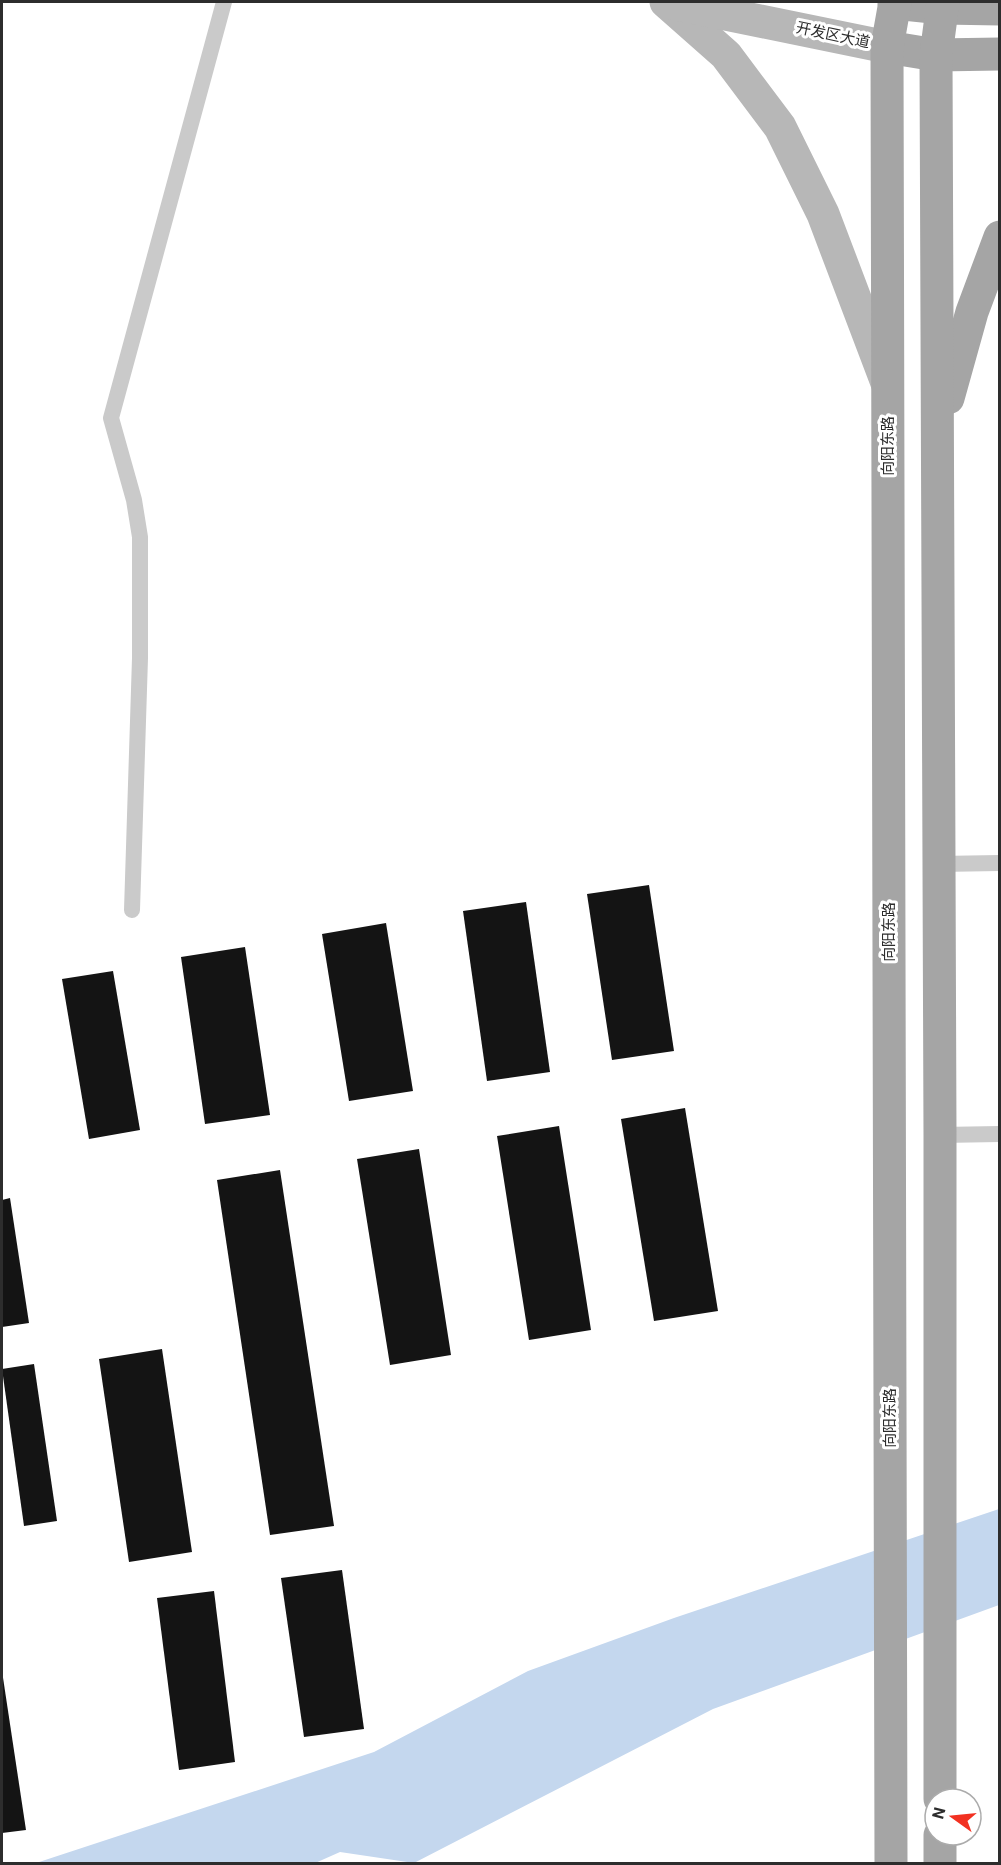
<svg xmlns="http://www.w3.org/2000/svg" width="1001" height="1865" font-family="Roboto,'Noto Sans SC',sans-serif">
  <rect width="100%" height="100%" fill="#fff"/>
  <polygon fill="#c4d7ee" points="999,1509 999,1605 713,1709 414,1863 340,1852 313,1864 33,1864 374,1752 528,1671 674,1618"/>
  <g fill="#141414">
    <polygon points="649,885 674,1051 612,1060 587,894"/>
    <polygon points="526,902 550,1072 487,1081 463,911"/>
    <polygon points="386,923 413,1091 349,1101 322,934"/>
    <polygon points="245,947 270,1115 205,1124 181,957"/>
    <polygon points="113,971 140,1130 89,1139 62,979"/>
    <polygon points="685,1108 718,1311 654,1321 621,1119"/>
    <polygon points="559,1126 591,1330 529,1340 497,1136"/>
    <polygon points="419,1149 451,1355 390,1365 357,1159"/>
    <polygon points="280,1170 334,1526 270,1535 217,1180"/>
    <polygon points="10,1198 29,1323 2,1327 2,1200"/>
    <polygon points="162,1349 192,1552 129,1562 99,1359"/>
    <polygon points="34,1364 57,1521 24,1526 2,1369"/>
    <polygon points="342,1570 364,1729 304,1737 281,1578"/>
    <polygon points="214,1591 235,1762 179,1770 157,1598"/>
    <polygon points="2,1671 26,1830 2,1833"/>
  </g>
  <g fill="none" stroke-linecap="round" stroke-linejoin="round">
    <g stroke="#cacaca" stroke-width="16">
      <polyline points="938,864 1000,863"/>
      <polyline points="132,910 140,658 140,537 134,500 111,418 224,2"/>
      <polyline points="940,1135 1000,1134"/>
    </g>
    <g stroke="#b7b7b7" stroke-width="33">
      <polyline points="666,2 726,55 780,127 823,214 887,383"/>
      <polyline points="667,2 887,47"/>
    </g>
    <g stroke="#a5a5a5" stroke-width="33">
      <polyline points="894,3 942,8 1000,9"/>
      <polyline points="887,47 936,55 1000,54"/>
      <polyline points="948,398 972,312 1000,237"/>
      <polyline points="940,1799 940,1135 936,55 943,2"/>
      <polyline points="891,1864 887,47 895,2"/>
      <polyline points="940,1864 940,1835"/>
    </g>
  </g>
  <g text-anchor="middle" stroke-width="6" stroke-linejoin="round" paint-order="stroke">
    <g font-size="15" fill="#2d2d2d" stroke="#fff">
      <text transform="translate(833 35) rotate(12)" y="5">开发区大道</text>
      <text transform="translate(888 446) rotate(-90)" y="5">向阳东路</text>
      <text transform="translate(889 932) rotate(-90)" y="5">向阳东路</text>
      <text transform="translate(890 1418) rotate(-90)" y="5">向阳东路</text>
    </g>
  </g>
  <rect width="1001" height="1865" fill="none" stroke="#2d2d2d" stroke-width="6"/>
  <g transform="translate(953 1817) rotate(285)"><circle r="28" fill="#ffffff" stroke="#ababab" stroke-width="1.5"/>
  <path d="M0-4.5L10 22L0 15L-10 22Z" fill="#f23121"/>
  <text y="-9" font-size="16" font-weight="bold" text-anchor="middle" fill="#2d2d2d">N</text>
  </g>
</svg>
